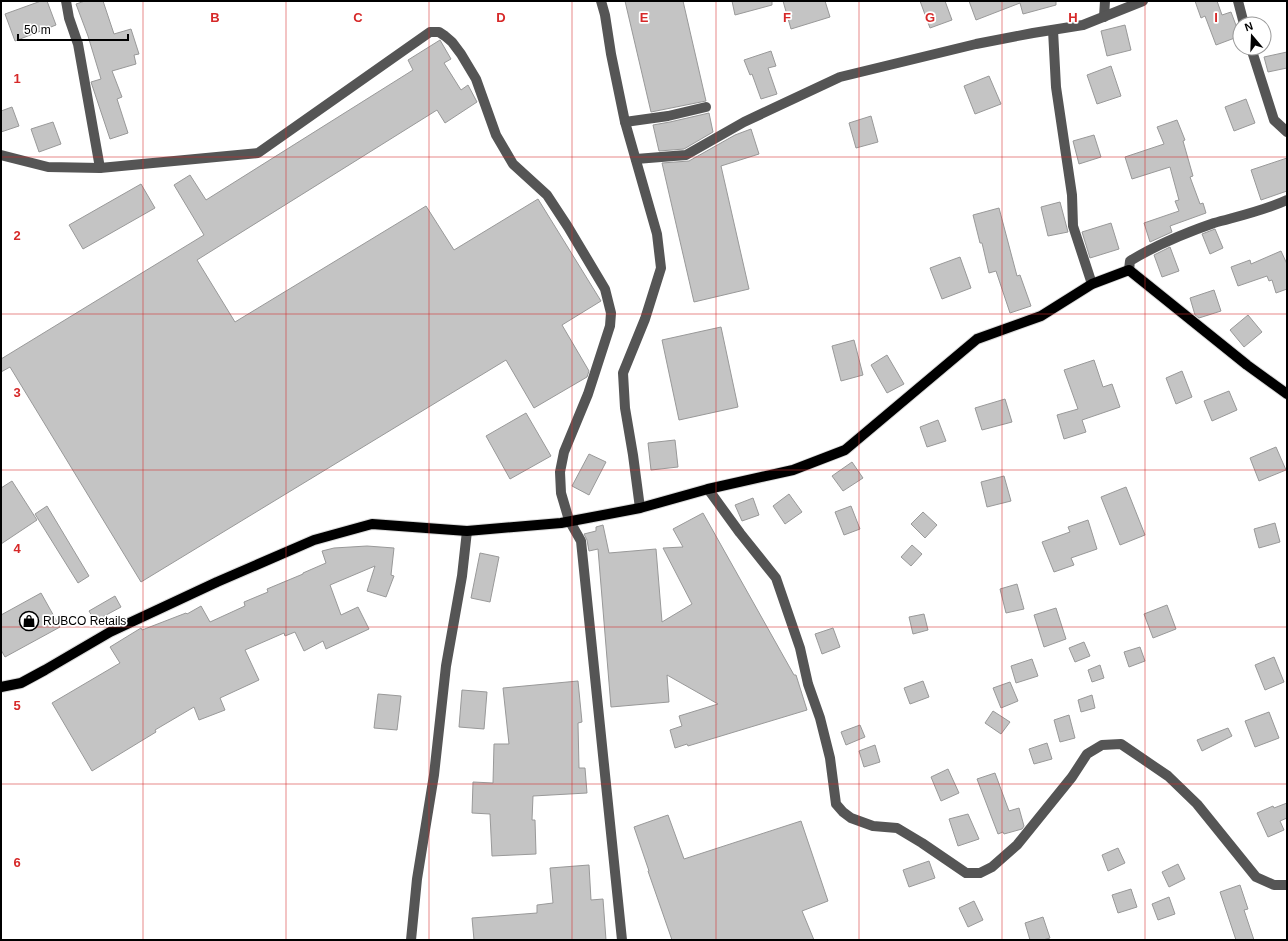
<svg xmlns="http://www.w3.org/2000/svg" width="1288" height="941" font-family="Arial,sans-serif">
  <rect width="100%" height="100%" fill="#fff"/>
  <g fill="#c4c4c4" stroke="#999">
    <polygon points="41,1 47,1 56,25 15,41 5,14"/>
    <polygon points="85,1 103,1 114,34 131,29 139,54 134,55 136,64 112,71 122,97 117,99 128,133 110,139 91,82 101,79 88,36 76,4"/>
    <polygon points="625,1 683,1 706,101 651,112"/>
    <polygon points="732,1 772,1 772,5 735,15"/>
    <polygon points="783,1 825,1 830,17 791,29"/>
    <polygon points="920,1 945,1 952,20 930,28"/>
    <polygon points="969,1 1056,1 1056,5 1023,14 1020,3 976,20"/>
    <polygon points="1195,1 1217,1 1222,15 1231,12 1240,36 1216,45 1205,16 1201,18"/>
    <polygon points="1125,25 1131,50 1107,56 1101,31"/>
    <polygon points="440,40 451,59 444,63 461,90 468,85 477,102 445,123 437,110 197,260 235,322 426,206 454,250 538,199 601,301 562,325 589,371 587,377 534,408 506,360 141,582 10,367 1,372 1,359 204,235 174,185 190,175 206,200 413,70 408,60"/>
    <polygon points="771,51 776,66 768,68 777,94 761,99 752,74 750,75 744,60"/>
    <polygon points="1287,52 1287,68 1268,72 1264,57"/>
    <polygon points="1111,66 1121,96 1097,104 1087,75"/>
    <polygon points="989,76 1001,104 975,114 964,86"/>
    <polygon points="1246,99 1255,123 1234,131 1225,107"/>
    <polygon points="12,107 19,126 1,132 1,111"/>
    <polygon points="709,113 713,132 684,149 659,151 653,125 670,122"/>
    <polygon points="871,116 878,142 856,148 849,123"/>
    <polygon points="1177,120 1185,140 1183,141 1193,176 1190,177 1200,204 1203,203 1206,213 1170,226 1172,232 1150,242 1144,223 1179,211 1175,201 1179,200 1170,167 1132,179 1125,157 1164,144 1157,127"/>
    <polygon points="53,122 61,144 39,152 31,129"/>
    <polygon points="751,129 759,154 721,166 749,289 694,302 662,163 689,161 735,135"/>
    <polygon points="1094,135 1101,157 1079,164 1073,141"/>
    <polygon points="1287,158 1287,191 1261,200 1251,170"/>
    <polygon points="141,184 155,208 83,249 69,225"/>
    <polygon points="1060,202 1068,232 1048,236 1041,207"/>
    <polygon points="999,208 1017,276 1020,275 1031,306 1010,313 996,271 989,273 982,243 980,243 973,215"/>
    <polygon points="1111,223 1119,249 1090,258 1082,232"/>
    <polygon points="1215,229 1223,248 1210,254 1202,234"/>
    <polygon points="1170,247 1179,271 1162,277 1154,255"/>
    <polygon points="1281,251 1287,264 1287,289 1276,293 1272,280 1269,281 1267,276 1238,286 1231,267 1250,260 1251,264"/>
    <polygon points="960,257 971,288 942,299 930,268"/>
    <polygon points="1214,290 1221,311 1199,318 1195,315 1190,298"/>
    <polygon points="1248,315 1262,332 1244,347 1230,330"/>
    <polygon points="721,327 738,407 679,420 662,340"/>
    <polygon points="854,340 863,375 841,381 832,346"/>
    <polygon points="887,355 904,384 887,393 871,365"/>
    <polygon points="1094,360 1103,387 1112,384 1120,407 1082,420 1086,432 1064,439 1057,415 1078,409 1064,370"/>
    <polygon points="1182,371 1192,397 1176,404 1166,378"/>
    <polygon points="1229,391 1237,410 1212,421 1204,401"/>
    <polygon points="1005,399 1012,422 982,430 975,408"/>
    <polygon points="526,413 551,456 510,479 486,436"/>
    <polygon points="938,420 946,441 927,447 920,427"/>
    <polygon points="675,440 678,467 651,470 648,443"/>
    <polygon points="1276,447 1286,470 1259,481 1250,458"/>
    <polygon points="589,454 606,462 589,495 572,486"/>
    <polygon points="852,462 863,478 843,491 832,476"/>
    <polygon points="1004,476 1011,501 987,507 981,482"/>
    <polygon points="12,481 37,520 1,544 1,488"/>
    <polygon points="1126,487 1145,535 1120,545 1101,497"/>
    <polygon points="789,494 802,512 785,524 773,506"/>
    <polygon points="753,498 759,515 742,521 735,505"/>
    <polygon points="47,506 89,576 78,583 35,514"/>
    <polygon points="851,506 860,529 844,535 835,512"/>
    <polygon points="923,512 937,525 925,538 911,524"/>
    <polygon points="703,513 794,675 796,675 807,710 688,746 687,744 675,748 670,730 682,726 679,716 718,704 667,675 669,702 611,707 598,549 589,551 587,540 584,534 596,531 596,527 603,525 609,553 656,549 662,622 692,604 663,548 683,547 673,529"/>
    <polygon points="1088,520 1097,549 1071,558 1074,565 1054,572 1042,542 1070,532 1068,527"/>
    <polygon points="1275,523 1280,542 1259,548 1254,529"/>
    <polygon points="912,545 922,554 911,566 901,557"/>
    <polygon points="367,546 394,548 391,575 394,576 386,597 367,591 375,566 330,585 341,615 358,607 369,629 326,649 323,641 304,651 295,632 285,636 284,633 245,650 259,680 220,698 225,710 199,720 194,707 155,730 156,732 92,771 52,703 120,663 110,647 141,628 142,630 186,613 187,614 201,606 210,622 245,606 244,602 268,592 267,589 303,574 303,573 326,563 322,551 334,548"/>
    <polygon points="480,553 499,557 490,602 471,598"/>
    <polygon points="1017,584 1024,609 1006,613 1000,589"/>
    <polygon points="41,593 60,627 5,657 1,650 1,615"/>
    <polygon points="115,596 121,607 95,621 89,611"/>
    <polygon points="1167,605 1176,629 1153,638 1144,614"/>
    <polygon points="1056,608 1066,639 1044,647 1034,615"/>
    <polygon points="924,614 928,630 913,634 909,617"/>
    <polygon points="833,628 840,647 822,654 815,634"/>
    <polygon points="1084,642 1090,656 1075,662 1069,648"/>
    <polygon points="1140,647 1145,661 1129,667 1124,652"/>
    <polygon points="1274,657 1284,682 1265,690 1255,665"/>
    <polygon points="1032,659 1038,676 1016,683 1011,666"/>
    <polygon points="1100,665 1104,678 1092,682 1088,670"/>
    <polygon points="578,681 582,722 578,723 579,768 585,768 587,793 533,796 532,820 535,820 536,854 492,856 490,814 472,813 473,782 493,783 494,744 509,744 503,688"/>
    <polygon points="923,681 929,697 910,704 904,688"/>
    <polygon points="1010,682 1018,701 1001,708 993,688"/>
    <polygon points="462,690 487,692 484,729 459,727"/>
    <polygon points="378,694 401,696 397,730 374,728"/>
    <polygon points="1092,695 1095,708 1081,712 1078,700"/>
    <polygon points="993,711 1010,722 1001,734 985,723"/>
    <polygon points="1269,712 1279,738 1255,747 1245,721"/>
    <polygon points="1069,715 1075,738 1060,742 1054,720"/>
    <polygon points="860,725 865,737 846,745 841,732"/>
    <polygon points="1228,728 1232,736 1202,751 1197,740"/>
    <polygon points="1047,743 1052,759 1034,764 1029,749"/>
    <polygon points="875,745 880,762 864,767 859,751"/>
    <polygon points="948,769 959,793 941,801 931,777"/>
    <polygon points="995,773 1009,811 1019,808 1024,826 1022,829 1004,834 1003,832 998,834 977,779"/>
    <polygon points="1287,803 1287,818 1280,821 1284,830 1268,837 1257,813 1273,806 1274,808"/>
    <polygon points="968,814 979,839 958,846 949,819"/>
    <polygon points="668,815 684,859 801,821 828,901 802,911 814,940 672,940 648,871 649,871 634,827"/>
    <polygon points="1118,848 1125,863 1108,871 1102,855"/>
    <polygon points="929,861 935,878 909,887 903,870"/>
    <polygon points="1178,864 1185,879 1169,887 1162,872"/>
    <polygon points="589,865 591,900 603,899 606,940 474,940 472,918 537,913 537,905 553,903 550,868"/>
    <polygon points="1240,885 1248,909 1244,910 1254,940 1236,940 1220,892"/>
    <polygon points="1131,889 1137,907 1118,913 1112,895"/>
    <polygon points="1169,897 1175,914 1158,920 1152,904"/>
    <polygon points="974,901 983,920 968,927 959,908"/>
    <polygon points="1043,917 1050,938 1043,940 1030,940 1025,923"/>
  </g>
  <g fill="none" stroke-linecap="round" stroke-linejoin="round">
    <defs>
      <polyline id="major" points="1,687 21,683 45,670 110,632 217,582 314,540 372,524 467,531 561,523 640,508 708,489 793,470 845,450 977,339 1041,316 1092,284 1129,270 1247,365 1287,394"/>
    </defs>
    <use href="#major" stroke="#dbdbdb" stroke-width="12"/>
    <g stroke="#555" stroke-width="10">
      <polyline points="66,1 69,18 78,44 100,168"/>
      <polyline points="601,1 605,15 611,54 625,122 657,234 661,268 645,319 623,373 625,408 633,455 640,508"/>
      <polyline points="1238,1 1244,24"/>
      <polyline points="1104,17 1105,1"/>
      <polyline points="1053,30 1056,87 1072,195 1073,226 1092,284"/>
      <polyline points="1251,48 1274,120 1287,132"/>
      <polyline points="625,122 668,116 706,107"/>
      <polyline points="1,155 48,167 100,168 258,153 430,32 439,32 445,36 452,42 461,54 476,79 496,135 513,164 547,195 568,227 605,289 611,313 610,326 588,394 564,452 560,472 561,493 569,520 581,541 622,940"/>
      <polyline points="636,159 686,155 744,122 840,77 976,44 1033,33 1083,25 1143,1"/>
      <path d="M1129 270 1130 261C1156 245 1185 233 1214 223 1239 216 1263 211 1287 200"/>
      <polyline points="708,489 740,533 776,578 800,648 808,684 820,718 830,758 836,804 843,812 851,818 873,826 897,828 922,843 966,873 980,873 992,867 1017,845 1072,777 1087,754 1102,745 1121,744 1168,776 1197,804 1256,877 1274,885 1287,885"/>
      <polyline points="411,940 417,879 434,775 446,666 462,576 467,531"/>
    </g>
    <use href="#major" stroke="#000" stroke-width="10"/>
  </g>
  <path fill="none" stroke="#d62828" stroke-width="1" stroke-opacity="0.55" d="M143 1V940M286 1V940M429 1V940M572 1V940M716 1V940M859 1V940M1002 1V940M1145 1V940M1 157H1287M1 314H1287M1 470H1287M1 627H1287M1 784H1287"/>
  <defs>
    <symbol id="shop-ring" viewBox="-11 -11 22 22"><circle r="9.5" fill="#fff" stroke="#000" stroke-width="1.5"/><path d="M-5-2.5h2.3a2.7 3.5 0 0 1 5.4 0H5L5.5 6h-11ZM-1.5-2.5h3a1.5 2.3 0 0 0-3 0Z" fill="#000"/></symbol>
  </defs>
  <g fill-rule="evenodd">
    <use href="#shop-ring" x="18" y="610" width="22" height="22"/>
  </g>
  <g text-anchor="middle" stroke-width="3.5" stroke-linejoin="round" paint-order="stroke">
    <g font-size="12" fill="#000" stroke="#fff" text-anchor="start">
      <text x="43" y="625">RUBCO Retails</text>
    </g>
  </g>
  <g font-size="13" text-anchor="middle" font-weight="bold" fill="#d62828" stroke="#fff" stroke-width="3.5" stroke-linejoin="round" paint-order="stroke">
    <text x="215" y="22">B</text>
    <text x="358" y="22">C</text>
    <text x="501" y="22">D</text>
    <text x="644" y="22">E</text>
    <text x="787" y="22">F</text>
    <text x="930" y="22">G</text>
    <text x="1073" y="22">H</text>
    <text x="1216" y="22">I</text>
    <text x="17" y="83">1</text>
    <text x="17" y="240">2</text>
    <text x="17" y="397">3</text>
    <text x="17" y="553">4</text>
    <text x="17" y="710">5</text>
    <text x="17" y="867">6</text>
  </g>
  <rect width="1288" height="941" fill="none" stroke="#000000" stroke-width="4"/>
  <g transform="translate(1252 36) rotate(341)"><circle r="19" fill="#ffffff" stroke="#999999"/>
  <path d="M0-3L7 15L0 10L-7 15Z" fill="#000000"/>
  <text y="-6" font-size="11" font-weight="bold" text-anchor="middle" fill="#000000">N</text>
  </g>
  <path d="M18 34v6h110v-6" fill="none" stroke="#000000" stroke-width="2"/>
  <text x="24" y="34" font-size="12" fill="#000000" stroke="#ffffff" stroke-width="3" paint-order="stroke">50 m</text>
</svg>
